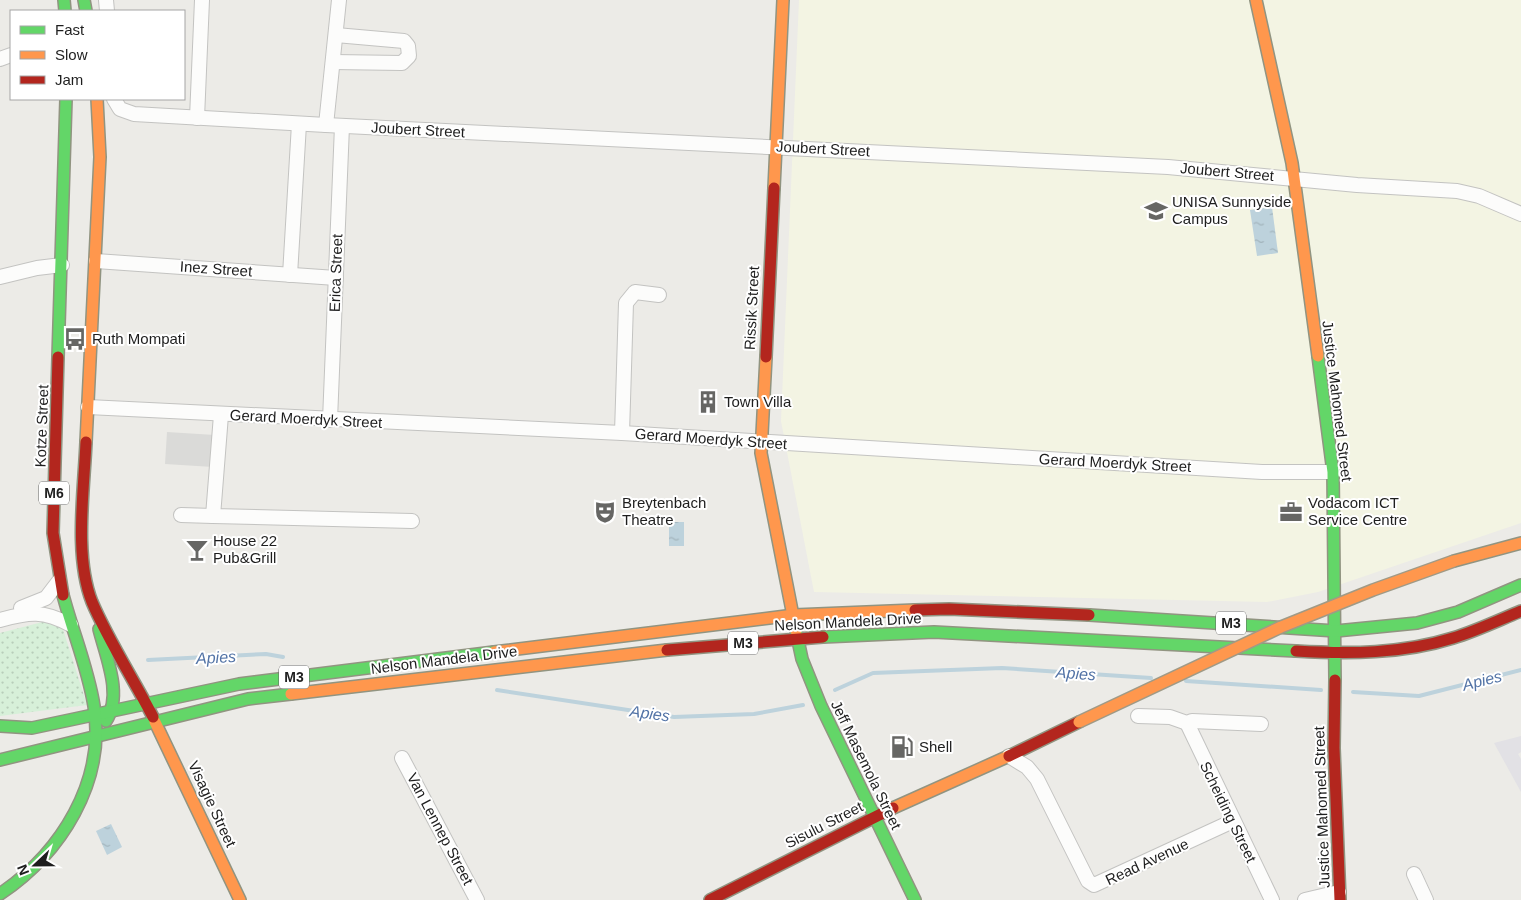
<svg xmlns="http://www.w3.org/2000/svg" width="1521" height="900" font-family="Arial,sans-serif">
  <defs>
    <pattern id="park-dots" width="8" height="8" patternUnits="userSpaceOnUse" patternTransform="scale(1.25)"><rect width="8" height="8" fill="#d7f0d9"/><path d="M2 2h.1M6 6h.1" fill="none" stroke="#b8cdba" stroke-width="1.8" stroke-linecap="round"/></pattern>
    <pattern id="water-ripples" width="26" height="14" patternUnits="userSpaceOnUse" patternTransform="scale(1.25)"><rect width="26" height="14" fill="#bdd2dc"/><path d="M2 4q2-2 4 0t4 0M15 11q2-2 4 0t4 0" fill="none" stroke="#a2b4bc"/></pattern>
  </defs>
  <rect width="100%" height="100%" fill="#ecebe7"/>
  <polygon fill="#f3f4e3" points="799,0 1521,0 1521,523 1318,592 1267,602 814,592 781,421"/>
  <polygon fill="#dadad8" points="167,432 215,435 213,467 165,464"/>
  <polygon fill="url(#park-dots)" points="54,619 61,623 87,705 0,716 0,633"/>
  <polygon fill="#e2e1e5" points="1521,736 1521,752 1518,754 1521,759 1521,792 1494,743"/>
  <g fill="url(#water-ripples)">
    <polygon points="1272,207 1278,253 1257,256 1250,210"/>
    <rect x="669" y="522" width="15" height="24"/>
    <polygon points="111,824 122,847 107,855 96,831"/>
  </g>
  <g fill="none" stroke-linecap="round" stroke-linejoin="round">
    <g stroke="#bdd2dc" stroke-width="4">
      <polyline points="148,660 266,654 283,657"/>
      <polyline points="1186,681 1321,690"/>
      <polyline points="497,690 674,717 754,714 803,705"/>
      <polyline points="835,690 873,673 1002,668 1151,678"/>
      <polyline points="1353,692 1419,696 1521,670"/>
    </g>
    <defs>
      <g id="street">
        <polyline points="106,0 107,11"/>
        <polyline points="0,59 11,55"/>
        <polyline points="333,62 402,63 409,56 408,46 404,41 336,35"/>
        <polyline points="114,99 120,109 134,114 326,125 1168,167 1357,185 1457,191 1479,196 1521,214"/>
        <polyline points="197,118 202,0"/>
        <polyline points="326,125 339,0"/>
        <polyline points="96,261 336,278"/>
        <polyline points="290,275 299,124"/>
        <polyline points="0,277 37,268 62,265"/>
        <polyline points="88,407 622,433 1262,472 1333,472"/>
        <polyline points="221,415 213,516 412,521"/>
        <polyline points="330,420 342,126"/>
        <polyline points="622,433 626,303 635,292 659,295"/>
        <polyline points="181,515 213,516"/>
        <polyline points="21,608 46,598 59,581"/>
        <path d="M0 620C30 612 43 610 71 625"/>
        <polyline points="1138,716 1170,717 1187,723 1192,721 1261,724"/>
        <polyline points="1187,723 1272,900"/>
        <polyline points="1009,756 1027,767 1037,779 1088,881 1094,885 1233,821"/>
        <polyline points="402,758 477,900"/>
        <polyline points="1414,874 1426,900"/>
        <polyline points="1305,900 1339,892"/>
      </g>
      <g id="fast">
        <polyline points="64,0 65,11"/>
        <polyline points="84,0 86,11"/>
        <polyline points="1318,356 1333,472 1335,680"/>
        <polyline points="58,357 66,99"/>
        <polyline points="1089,615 1336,631 1417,623 1458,612 1521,585"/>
        <path d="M99 629C106 657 123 695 106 721"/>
        <polyline points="796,631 802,659 821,706 915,900"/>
        <polyline points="823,637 934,632 1296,651"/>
        <polyline points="0,726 32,728 239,684 494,652"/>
        <polyline points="0,760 248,699 291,694"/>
        <path d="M0 894C61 853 106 782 94 706 88 668 73 633 63 595"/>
      </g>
      <g id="slow">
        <polyline points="1256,0 1292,163 1318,356"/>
        <polyline points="774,188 783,0"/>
        <polyline points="766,357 761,453 796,631"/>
        <polyline points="86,442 100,157 97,99"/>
        <polyline points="1454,561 1521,543"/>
        <polyline points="494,652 794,615 915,610"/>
        <polyline points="291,694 667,650"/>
        <polyline points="155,722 240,900"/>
        <polyline points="893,808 1009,756"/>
      </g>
      <g id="jam">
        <polyline points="58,357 53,533 63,595"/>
        <polyline points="766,357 774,188"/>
        <path d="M86 442C84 491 74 556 92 602 108 640 134 680 153 717"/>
        <polyline points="915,610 949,609 1089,615"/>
        <polyline points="667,650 823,637"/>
        <path d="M1296 651C1349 654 1402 654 1453 638 1476 631 1499 620 1521 611"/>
        <polyline points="1335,680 1334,748 1340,900"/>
        <polyline points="1009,756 1079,722"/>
        <polyline points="710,900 893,808"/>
      </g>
    </defs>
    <use href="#street" stroke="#c3c3c1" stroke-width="16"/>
    <use href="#fast" stroke="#919481" stroke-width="14"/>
    <use href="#slow" stroke="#919481" stroke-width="14"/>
    <use href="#jam" stroke="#919481" stroke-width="14"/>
    <use href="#street" stroke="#fcfcfb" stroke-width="14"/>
    <use href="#fast" stroke="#63d668" stroke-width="11"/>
    <use href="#slow" stroke="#ff974d" stroke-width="11"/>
    <use href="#jam" stroke="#b3261e" stroke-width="11"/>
    <defs>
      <polyline id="slow-bridge" points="1079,722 1281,627 1373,590 1454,561"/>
    </defs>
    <use href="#slow-bridge" stroke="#a09a86" stroke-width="14" stroke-linecap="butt"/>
    <use href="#slow-bridge" stroke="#ff974d" stroke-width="11"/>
  </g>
  <defs>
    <symbol id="university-bare" viewBox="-9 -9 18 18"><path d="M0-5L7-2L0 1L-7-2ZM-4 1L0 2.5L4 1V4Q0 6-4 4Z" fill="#666664" stroke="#fff" stroke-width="2.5" paint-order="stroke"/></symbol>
    <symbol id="bus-bare" viewBox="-9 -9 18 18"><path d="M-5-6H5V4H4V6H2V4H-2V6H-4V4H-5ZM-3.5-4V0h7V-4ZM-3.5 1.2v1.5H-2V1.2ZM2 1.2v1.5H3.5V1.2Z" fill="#666664" stroke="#fff" stroke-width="2.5" paint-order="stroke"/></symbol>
    <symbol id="building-bare" viewBox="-9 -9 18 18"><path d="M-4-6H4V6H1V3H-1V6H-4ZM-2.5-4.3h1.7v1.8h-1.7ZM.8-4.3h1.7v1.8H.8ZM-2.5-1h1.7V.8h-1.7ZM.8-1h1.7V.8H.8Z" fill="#666664" stroke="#fff" stroke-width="2.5" paint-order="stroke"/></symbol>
    <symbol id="theatre-bare" viewBox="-9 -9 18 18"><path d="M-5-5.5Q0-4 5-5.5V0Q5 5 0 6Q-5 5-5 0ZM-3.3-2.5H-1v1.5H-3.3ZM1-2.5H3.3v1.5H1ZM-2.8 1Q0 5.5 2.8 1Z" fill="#666664" stroke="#fff" stroke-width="2.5" paint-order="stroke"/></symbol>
    <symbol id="office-bare" viewBox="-9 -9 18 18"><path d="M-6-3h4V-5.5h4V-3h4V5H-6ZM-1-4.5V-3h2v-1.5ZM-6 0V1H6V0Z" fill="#666664" stroke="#fff" stroke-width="2.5" paint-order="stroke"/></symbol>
    <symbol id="bar-bare" viewBox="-9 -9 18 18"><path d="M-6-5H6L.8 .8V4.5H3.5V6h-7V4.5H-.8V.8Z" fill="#666664" stroke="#fff" stroke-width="2.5" paint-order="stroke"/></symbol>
    <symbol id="fuel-bare" viewBox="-9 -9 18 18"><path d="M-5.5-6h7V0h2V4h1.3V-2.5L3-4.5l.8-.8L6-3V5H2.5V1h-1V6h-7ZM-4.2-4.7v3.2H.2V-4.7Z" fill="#666664" stroke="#fff" stroke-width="2.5" paint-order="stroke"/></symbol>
  </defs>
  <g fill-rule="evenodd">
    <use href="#university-bare" x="1140" y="195" width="32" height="32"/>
    <use href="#bus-bare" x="59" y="323" width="32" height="32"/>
    <use href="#building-bare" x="692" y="386" width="32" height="32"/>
    <use href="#theatre-bare" x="589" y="496" width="32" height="32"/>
    <use href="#office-bare" x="1275" y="496" width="32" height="32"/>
    <use href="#bar-bare" x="181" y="534" width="32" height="32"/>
    <use href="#fuel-bare" x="886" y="731" width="32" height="32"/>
  </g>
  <g text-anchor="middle" stroke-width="4" stroke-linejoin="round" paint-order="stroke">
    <g fill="#fff" stroke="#626262" stroke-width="1">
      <rect x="39" y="481.5" width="30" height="23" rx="4"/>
      <rect x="1216" y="611.5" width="30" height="23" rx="4"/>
      <rect x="728" y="631.5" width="30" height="23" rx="4"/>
      <rect x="279" y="665.5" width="30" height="23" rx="4"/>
    </g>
    <g font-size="14" font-weight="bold" fill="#1e1e1e">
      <text x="54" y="498">M6</text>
      <text x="1231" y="628">M3</text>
      <text x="743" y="648">M3</text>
      <text x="294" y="682">M3</text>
    </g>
    <g font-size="15" fill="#1e1e1e" stroke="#fff">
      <text transform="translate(418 130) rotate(3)" y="5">Joubert Street</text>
      <text transform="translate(823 149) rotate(3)" y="5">Joubert Street</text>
      <text transform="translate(1227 172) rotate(5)" y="5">Joubert Street</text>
      <text transform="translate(216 269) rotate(4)" y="5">Inez Street</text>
      <text transform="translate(336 273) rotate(-88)" y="5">Erica Street</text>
      <text transform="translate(752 308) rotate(-87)" y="5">Rissik Street</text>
      <text transform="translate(1337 401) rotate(83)" y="5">Justice Mahomed Street</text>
      <text transform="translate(306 419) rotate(3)" y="5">Gerard Moerdyk Street</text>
      <text transform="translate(42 426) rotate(-88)" y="5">Kotze Street</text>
      <text transform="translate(711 439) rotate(4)" y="5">Gerard Moerdyk Street</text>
      <text transform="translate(1115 463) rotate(3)" y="5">Gerard Moerdyk Street</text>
      <text transform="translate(848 622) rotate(-3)" y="5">Nelson Mandela Drive</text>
      <text transform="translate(444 660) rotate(-7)" y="5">Nelson Mandela Drive</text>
      <text transform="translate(866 765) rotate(64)" y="5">Jeff Masemola Street</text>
      <text transform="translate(212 804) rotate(65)" y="5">Visagie Street</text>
      <text transform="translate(1322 807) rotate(-92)" y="5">Justice Mahomed Street</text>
      <text transform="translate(1228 812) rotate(64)" y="5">Scheiding Street</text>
      <text transform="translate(824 825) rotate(-27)" y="5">Sisulu Street</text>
      <text transform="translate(440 829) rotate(62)" y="5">Van Lennep Street</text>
      <text transform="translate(1147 862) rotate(-25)" y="5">Read Avenue</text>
    </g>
    <g font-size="15" fill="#1e1e1e" stroke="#fff" text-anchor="start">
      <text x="1172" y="207">UNISA Sunnyside<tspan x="1172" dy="17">Campus</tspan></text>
      <text x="92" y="344">Ruth Mompati</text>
      <text x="724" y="407">Town Villa</text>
      <text x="622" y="508">Breytenbach<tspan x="622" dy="17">Theatre</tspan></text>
      <text x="1308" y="508">Vodacom ICT<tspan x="1308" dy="17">Service Centre</tspan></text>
      <text x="213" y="546">House 22<tspan x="213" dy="17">Pub&amp;Grill</tspan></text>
      <text x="919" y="752">Shell</text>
    </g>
    <g font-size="16" font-style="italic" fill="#5273a6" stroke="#fff">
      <text transform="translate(216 657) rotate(-3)" y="6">Apies</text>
      <text transform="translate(1076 673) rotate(4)" y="6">Apies</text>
      <text transform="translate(1482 680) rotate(-14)" y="6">Apies</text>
      <text transform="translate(650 713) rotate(8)" y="6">Apies</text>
    </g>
  </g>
  <rect x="10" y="10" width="175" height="90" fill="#ffffff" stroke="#a5a5a5"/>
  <rect x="20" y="26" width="25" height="8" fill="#63d668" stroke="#a5a5a5"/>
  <text x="55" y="35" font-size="15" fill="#1e1e1e">Fast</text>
  <rect x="20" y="51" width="25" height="8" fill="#ff974d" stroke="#a5a5a5"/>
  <text x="55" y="60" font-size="15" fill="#1e1e1e">Slow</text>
  <rect x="20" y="76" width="25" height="8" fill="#b3261e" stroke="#a5a5a5"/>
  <text x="55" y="85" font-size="15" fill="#1e1e1e">Jam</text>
  <g transform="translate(35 865) rotate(248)" stroke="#ffffff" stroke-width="4" paint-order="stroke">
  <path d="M0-4L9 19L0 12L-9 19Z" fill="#1e1e1e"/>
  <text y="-8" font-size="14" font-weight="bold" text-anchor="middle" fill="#1e1e1e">N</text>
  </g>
</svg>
